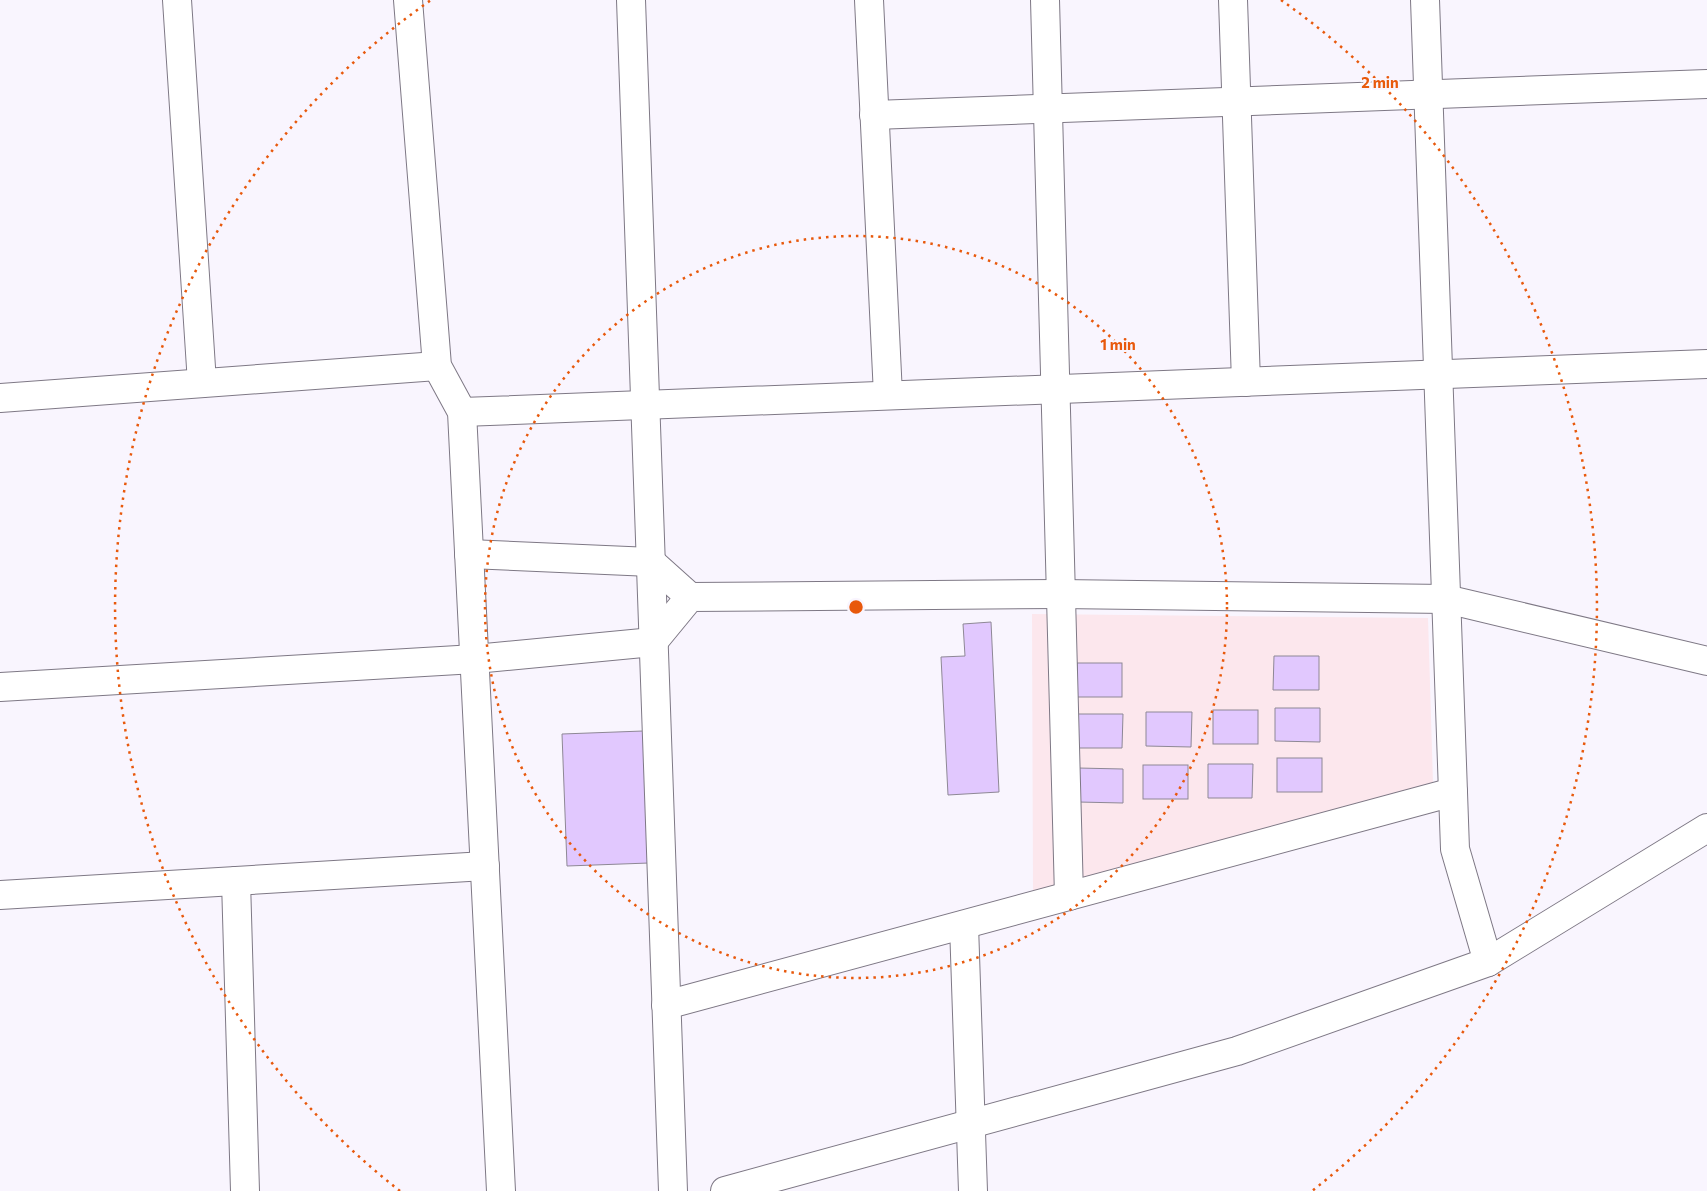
<svg xmlns="http://www.w3.org/2000/svg" width="1707" height="1191" font-family="Commissioner,sans-serif">
  <rect width="100%" height="100%" fill="#f9f5fe"/>
  <polygon fill="#fce7ed" points="1032,614 1428,618 1433,783 1033,891"/>
  <g fill="#e1c8fe" stroke="#8e8895">
    <polygon points="991,622 999,792 948,795 941,657 965,656 963,624"/>
    <polygon points="1274,656 1319,656 1319,690 1273,690"/>
    <rect x="1077" y="663" width="45" height="34"/>
    <polygon points="1275,708 1320,708 1320,742 1275,741"/>
    <rect x="1213" y="710" width="45" height="34"/>
    <polygon points="1146,712 1192,712 1191,747 1146,746"/>
    <polygon points="1077,714 1123,714 1122,748 1077,748"/>
    <polygon points="643,731 649,863 567,866 562,734"/>
    <rect x="1277" y="758" width="45" height="34"/>
    <polygon points="1208,764 1253,764 1252,798 1208,798"/>
    <rect x="1143" y="765" width="45" height="34"/>
    <polygon points="1078,768 1123,769 1123,803 1078,802"/>
  </g>
  <g fill="none" stroke-linecap="round" stroke-linejoin="round">
    <defs>
      <g id="minor">
        <polyline points="177,0 202,383"/>
        <polyline points="408,0 437,366 462,412 501,1191"/>
        <polyline points="631,0 673,1191"/>
        <polyline points="869,0 888,395"/>
        <polyline points="1045,0 1069,896"/>
        <polyline points="1233,0 1246,382"/>
        <polyline points="1425,0 1455,849 1488,962"/>
        <polyline points="874,115 1707,84"/>
        <polyline points="0,398 437,366"/>
        <polyline points="462,412 1707,364"/>
        <polyline points="469,554 651,562 690,597"/>
        <polyline points="0,687 475,659 653,642 690,597 1061,594 1446,599 1707,661"/>
        <polyline points="236,881 245,1191"/>
        <polyline points="0,895 485,866"/>
        <polyline points="964,925 973,1191"/>
        <polyline points="666,1005 1453,792"/>
      </g>
      <polyline id="secondary" points="725,1191 1237,1051 1488,962 1707,828"/>
    </defs>
    <use href="#minor" stroke="#7e7885" stroke-width="30"/>
    <use href="#secondary" stroke="#7e7885" stroke-width="30"/>
    <use href="#minor" stroke="#fff" stroke-width="28"/>
    <use href="#secondary" stroke="#fff" stroke-width="28"/>
  </g>
  <g fill="none" stroke="#e8590c" stroke-width="2.5" stroke-dasharray="2.5 5">
    <circle cx="856" cy="607" r="371"/>
    <path d="M400 1191A741 741 0 0 1 431 0M1281 0A741 741 0 0 1 1312 1191"/>
  </g>
  <circle cx="856" cy="607" r="8" fill="#e8590c" stroke="#f9f5fe" stroke-width="2.5"/>
  <g font-size="15" text-anchor="middle" font-weight="bold" fill="#e8590c" stroke="#f9f5fe" stroke-width="4" stroke-linejoin="round" paint-order="stroke">
    <text x="1380" y="88">2 min</text>
    <text x="1118" y="350">1 min</text>
  </g>
</svg>
